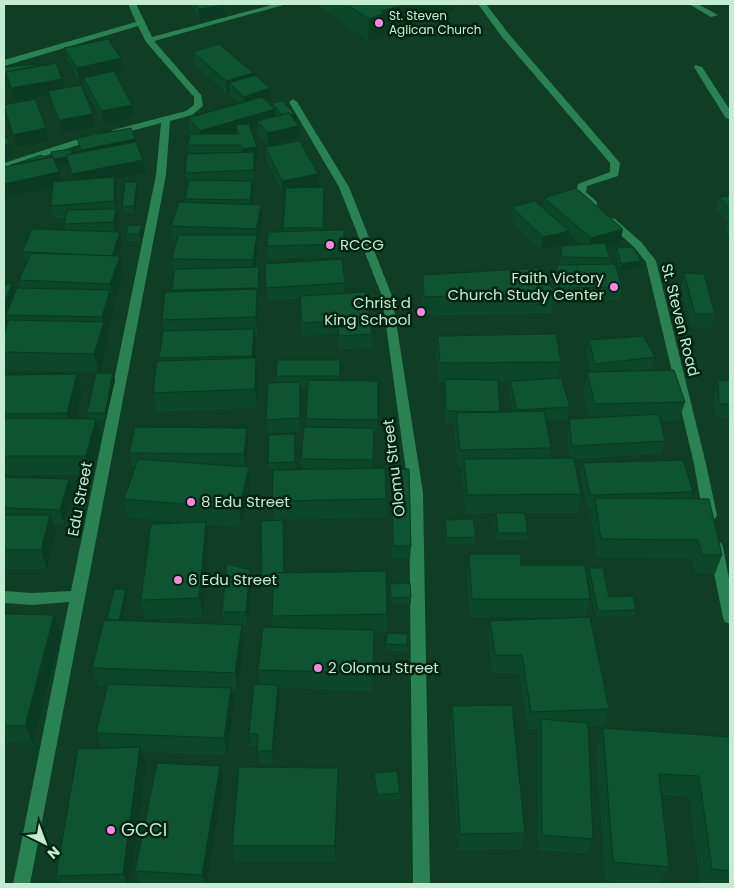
<svg xmlns="http://www.w3.org/2000/svg" width="734" height="888" font-family="Poppins,sans-serif">
  <rect width="100%" height="100%" fill="#0f3d25"/>
  <g fill="none" stroke-linecap="round" stroke-linejoin="round">
    <g fill="#2a8154" fill-rule="evenodd">
      <polygon points="128,4 136,4 152,37 275,4 287,4 154,41 201,95 203,106 192,115 170,121 166,175 30,884 13,884 69,602 32,605 4,603 4,591 32,593 71,591 156,175 161,123 116,135 111,132 113,130 186,111 194,105 194,97 146,42 138,26 4,66 4,60 136,22"/>
      <polygon points="478,4 486,4 508,33 620,163 618,176 587,186 586,192 597,202 597,206 589,206 576,193 578,184 610,172 610,163 502,37"/>
      <polygon points="689,4 698,4 718,15 711,17"/>
      <polygon points="695,65 702,67 730,110 730,120 725,117 694,67"/>
      <polygon points="293,99 297,102 349,187 392,296 423,493 430,884 413,884 409,493 382,296 339,187 289,102"/>
      <polygon points="94,134 99,137 97,139 4,169 4,163"/>
      <polygon points="611,218 615,219 642,243 656,261 706,464 717,515 715,519 710,520 705,519 703,515 694,464 646,262 634,247 607,223 607,219"/>
      <polygon points="716,542 721,543 723,547 730,584 730,624 725,622 723,618 709,547 711,543"/>
    </g>
  </g>
  <g fill="#0c472b" fill-rule="evenodd">
    <polygon points="191,4 224,4 226,17 200,21"/>
    <polygon points="316,4 457,4 454,11 385,32 385,36 368,41"/>
    <polygon points="64,48 121,58 124,71 114,73 134,117 103,124 86,90 84,80 79,81 67,60"/>
    <polygon points="193,52 253,76 271,101 267,102 272,106 272,103 295,114 295,121 300,138 268,146 258,134 258,127 251,129 257,147 258,159 255,160 255,183 253,183 254,194 252,205 261,205 263,218 257,242 258,249 255,267 259,267 260,280 260,302 258,302 259,308 258,336 255,336 256,342 255,358 256,358 258,377 257,408 157,412 153,393 159,361 159,358 164,331 162,320 172,292 174,271 172,259 177,239 173,239 171,226 185,202 185,199 188,186 185,173 189,154 188,145 193,134 190,131 188,118 239,104 230,96 230,93 227,94 194,64"/>
    <polygon points="36,66 62,79 64,88 95,127 62,133 51,103 49,94 14,101 8,81 5,82 4,79"/>
    <path d="M77 138 136 142 143 160 146 173 115 179 117 190 116 210 119 222 117 232 123 246 119 256 124 275 114 303H113L115 309 107 334 109 342 99 373 4 371V284H12L15 294 21 288 19 280 26 265 22 252 66 230 64 224 65 218 54 219 51 206 52 187 4 198 45 158 81 152ZM68 164 73 180 61 181 57 166Z"/>
    <polygon points="265,147 318,174 319,187 324,200 324,231 344,230 345,257 268,259 267,246 284,232 285,193 282,194 266,160"/>
    <polygon points="138,188 135,213 123,213 122,207"/>
    <polygon points="730,196 730,238 725,233 728,222 715,210 719,197"/>
    <polygon points="544,198 623,229 620,243 606,246 610,258 609,264 622,287 620,300 558,301 554,279 557,265 559,265 562,246 581,244 569,234 567,244 541,250 511,221 512,207 542,208"/>
    <polygon points="143,232 141,241 127,241 126,234"/>
    <polygon points="617,248 639,268 620,270 615,255"/>
    <polygon points="684,273 715,314 711,328 691,327 681,287"/>
    <polygon points="423,275 555,293 552,313 423,316 422,294"/>
    <polygon points="345,283 345,293 372,334 372,348 339,350 337,334 302,337 300,299 267,301 266,288"/>
    <path d="M438 336 561 362 558 378 570 407 567 420 546 421 551 448 549 458H569L567 432 569 419 589 418 583 392 587 372H591L586 353 589 340 655 357 651 370 685 402 679 421 661 422 665 441 661 454 575 459 581 494 577 513H525L528 533 527 540H497L495 519 496 513 465 514 462 478 463 469H458L454 433 455 424H445L444 392V382L439 383 436 355ZM498 382H510L509 394 513 412H500Z"/>
    <polygon points="340,360 340,381 378,381 377,433 374,433 373,468 386,499 386,518 283,520 284,533 285,573 387,614 387,632 374,632 372,691 278,688 279,697 274,763 259,763 257,751 257,746 250,746 249,734 260,685 258,670 273,627 272,616 274,589 263,589 262,576 274,520 272,501 302,470 301,459 306,427 306,419 308,389 300,389 300,432 268,433 266,420 277,383 276,376"/>
    <polygon points="113,373 115,380 106,419 96,420 101,438 91,475 4,475 4,375 77,374 82,393 75,419 89,419 87,413"/>
    <polygon points="718,380 730,381 730,418 715,417 714,394"/>
    <polygon points="247,428 248,442 245,467 251,486 241,528 206,525 209,541 203,617 146,619 141,600 181,523 129,518 124,499 135,466 132,466 129,453"/>
    <polygon points="295,434 296,469 269,470 268,463"/>
    <polygon points="583,463 693,492 690,499 722,555 715,574 695,573 692,559 597,558 591,517 593,508 587,508 580,476"/>
    <polygon points="4,477 73,492 64,523 52,523 56,534 47,569 4,569"/>
    <polygon points="392,482 411,546 410,559 392,559"/>
    <polygon points="445,520 476,537 475,544 447,545 445,527"/>
    <polygon points="469,554 521,565 590,599 585,617 609,709 603,726 588,727 593,839 587,854 538,850 537,736 539,729 528,729 519,673 492,673 488,639 490,621 580,618 470,617 467,572"/>
    <polygon points="589,568 609,597 636,610 634,616 596,617 587,575"/>
    <polygon points="250,570 252,583 248,625 242,625 244,643 238,690 231,690 234,706 227,755 142,752 146,764 130,884 60,884 56,876 102,748 96,733 108,686 98,686 92,668 107,620 126,589 127,596 122,620 224,624 222,612"/>
    <polygon points="390,584 411,597 411,604 391,605"/>
    <polygon points="4,614 54,615 61,634 33,744 4,743"/>
    <polygon points="387,633 408,634 407,652 386,651"/>
    <polygon points="452,706 525,833 521,849 458,850 450,723"/>
    <polygon points="603,728 730,737 730,884 700,884 689,797 661,795 669,867 660,884 638,884 605,882 596,750"/>
    <polygon points="374,773 400,793 400,799 376,801"/>
    <polygon points="223,782 207,884 140,884 135,871"/>
    <polygon points="338,784 336,862 235,862 232,846"/>
  </g>
  <g fill="#0a3a23">
    <polygon points="407,4 457,4 454,11 385,32 385,36 368,41 369,19 381,11"/>
    <polygon points="224,5 226,17 200,21 199,9"/>
    <polygon points="121,58 124,71 85,80 84,78 84,80 79,81 77,68"/>
    <polygon points="253,73 254,85 229,83 230,93 227,94 226,81"/>
    <polygon points="4,75 7,75 8,81 5,82"/>
    <polygon points="62,79 65,92 48,91 49,94 14,101 11,88"/>
    <polygon points="270,88 271,101 245,109 244,97"/>
    <polygon points="132,105 134,117 103,124 101,111"/>
    <polygon points="275,109 276,122 257,121 258,127 238,133 236,125 236,134 202,144 200,131"/>
    <polygon points="93,114 95,127 62,133 59,120"/>
    <polygon points="295,114 296,121 285,124 285,117"/>
    <polygon points="299,126 300,138 268,146 267,133"/>
    <polygon points="46,128 49,141 17,147 13,135"/>
    <polygon points="135,139 138,152 84,162 81,150"/>
    <polygon points="10,143 14,156 4,159 4,145"/>
    <polygon points="257,147 258,159 255,160 255,183 254,170 243,162 242,149"/>
    <polygon points="67,157 68,164 54,166 53,159"/>
    <polygon points="143,160 146,173 115,179 117,190 116,210 119,222 116,235 113,222 116,211 114,201 75,187 72,174"/>
    <polygon points="59,172 62,185 4,198 4,184"/>
    <polygon points="318,174 319,187 282,194 282,181"/>
    <polygon points="252,181 254,194 251,213 250,200"/>
    <polygon points="137,182 138,188 135,213 134,206"/>
    <polygon points="261,205 263,218 257,242 256,229"/>
    <polygon points="142,225 143,232 141,241 139,234"/>
    <polygon points="623,229 620,243 589,251 591,238"/>
    <polygon points="569,231 567,244 541,250 543,237"/>
    <polygon points="120,232 123,246 114,269 112,256"/>
    <polygon points="257,235 258,249 254,273 253,260"/>
    <polygon points="120,256 124,275 114,303 110,284"/>
    <polygon points="641,261 639,268 620,270 621,264"/>
    <polygon points="259,267 260,280 260,302 258,288"/>
    <polygon points="12,284 17,304 6,315 9,324 5,333 4,328 4,303"/>
    <polygon points="257,289 259,308 258,336 256,317"/>
    <polygon points="110,290 115,309 107,334 109,342 99,373 94,354 103,325 102,317"/>
    <polygon points="254,329 256,342 254,370 252,356"/>
    <polygon points="256,358 258,377 257,408 255,389"/>
    <polygon points="113,373 115,380 106,419 105,413"/>
    <polygon points="77,374 82,393 72,433 67,413"/>
    <polygon points="300,382 301,395 300,432"/>
    <polygon points="96,419 101,438 91,475 86,456"/>
    <polygon points="247,428 248,442 245,468 244,454"/>
    <polygon points="249,467 251,486 241,528 239,509"/>
    <polygon points="69,479 73,492 64,523 60,510"/>
    <polygon points="50,515 56,534 47,569 41,550"/>
    <polygon points="283,520 284,533 285,588 284,575"/>
    <polygon points="206,522 209,541 203,617 199,598"/>
    <polygon points="250,570 252,583 248,625 246,612"/>
    <polygon points="126,589 127,596 121,627 119,621"/>
    <polygon points="54,615 61,634 33,744 25,726"/>
    <polygon points="242,625 244,643 238,690 235,673"/>
    <polygon points="278,685 279,697 274,763 272,751"/>
    <polygon points="231,688 234,706 227,755 224,738"/>
    <polygon points="140,747 146,764 130,884 128,884 123,874"/>
    <polygon points="220,766 223,782 207,884 205,884 202,875"/>
    <polygon points="338,768 338,784 336,862 335,846"/>
  </g>
  <g fill="#0e5332" stroke="#0a3a23">
    <polygon points="196,4 224,4 224,5 199,9"/>
    <polygon points="346,4 407,4 381,11 385,13 369,19"/>
    <polygon points="108,39 121,58 77,68 64,48"/>
    <polygon points="219,44 253,73 226,81 193,52"/>
    <polygon points="56,63 62,79 11,88 6,72"/>
    <polygon points="36,64 36,66 6,72 7,75 4,75 4,67"/>
    <polygon points="114,71 132,105 101,111 84,78"/>
    <polygon points="255,75 270,88 244,97 229,83"/>
    <polygon points="81,85 93,114 59,120 48,91"/>
    <polygon points="262,97 275,109 200,131 188,118"/>
    <polygon points="35,99 46,128 13,135 4,105"/>
    <polygon points="282,101 295,114 291,115 289,113 282,115 272,103"/>
    <polygon points="289,113 299,126 267,133 257,121"/>
    <polygon points="249,124 257,147 242,149 241,145 188,145 190,134 239,134 236,125"/>
    <polygon points="131,128 135,139 81,150 77,138"/>
    <polygon points="4,135 10,143 4,145"/>
    <polygon points="300,141 318,174 282,181 265,147"/>
    <polygon points="136,142 143,160 72,174 66,155"/>
    <polygon points="71,149 73,153 66,155 67,157 54,159 53,157 52,157 51,152"/>
    <polygon points="254,152 254,170 185,173 187,154"/>
    <polygon points="42,155 45,158 11,165"/>
    <polygon points="53,157 59,172 4,184 4,167"/>
    <polygon points="114,177 114,201 51,206 53,182"/>
    <polygon points="189,180 252,181 250,200 185,199"/>
    <polygon points="125,182 137,182 134,206 122,207"/>
    <polygon points="324,187 323,228 283,228 286,188"/>
    <polygon points="576,188 623,229 591,238 544,198"/>
    <polygon points="730,196 730,208 719,197"/>
    <polygon points="535,201 569,231 543,237 512,207"/>
    <polygon points="179,202 261,205 256,229 171,226"/>
    <polygon points="116,209 113,222 64,224 67,210"/>
    <polygon points="128,225 142,225 139,234 126,234"/>
    <polygon points="32,229 120,232 112,256 22,252"/>
    <polygon points="344,230 344,244 267,246 268,232"/>
    <polygon points="178,235 257,235 253,260 172,259"/>
    <polygon points="605,243 610,258 561,257 562,246"/>
    <polygon points="633,247 641,261 621,264 617,248"/>
    <polygon points="31,253 120,256 110,284 19,280"/>
    <polygon points="342,259 345,283 266,288 265,264"/>
    <polygon points="615,264 622,287 560,288 557,265"/>
    <polygon points="259,267 258,288 172,290 175,269"/>
    <polygon points="540,268 555,293 424,297 423,275"/>
    <polygon points="684,273 704,274 715,314 695,314"/>
    <polygon points="4,284 12,284 4,303"/>
    <polygon points="17,288 110,290 102,317 6,315"/>
    <polygon points="257,289 256,317 162,320 165,292"/>
    <polygon points="366,292 372,334 339,336 337,321 302,323 300,296"/>
    <polygon points="9,320 104,322 94,354 4,352 4,333"/>
    <polygon points="254,329 252,356 159,358 163,331"/>
    <polygon points="556,334 561,362 440,363 438,336"/>
    <polygon points="643,336 655,357 595,364 589,340"/>
    <polygon points="256,358 255,389 153,393 157,361"/>
    <polygon points="277,360 340,360 340,376 276,376"/>
    <polygon points="674,370 685,402 595,404 587,372"/>
    <polygon points="96,373 113,373 105,413 87,413"/>
    <polygon points="77,374 67,413 4,414 4,375"/>
    <polygon points="561,378 570,407 517,410 510,381"/>
    <polygon points="445,379 498,380 500,412 446,411"/>
    <polygon points="308,380 378,381 378,420 306,419"/>
    <polygon points="718,380 730,381 730,404 719,404"/>
    <polygon points="300,382 300,418 266,420 268,383"/>
    <polygon points="544,411 551,448 460,450 456,413"/>
    <polygon points="659,414 665,441 572,446 569,419"/>
    <polygon points="4,418 96,419 86,456 4,456"/>
    <polygon points="135,427 247,428 244,454 129,453"/>
    <polygon points="304,427 374,428 373,460 301,459"/>
    <polygon points="295,434 295,462 268,463 269,435"/>
    <polygon points="574,458 581,494 467,495 464,459"/>
    <polygon points="138,459 249,467 239,509 124,499"/>
    <polygon points="683,460 693,492 590,495 583,463"/>
    <polygon points="385,468 386,499 272,501 273,470"/>
    <polygon points="392,469 409,469 411,546 393,546"/>
    <polygon points="4,477 69,479 60,510 4,508"/>
    <polygon points="595,498 709,499 722,555 702,555 698,540 601,539"/>
    <polygon points="496,513 525,513 528,533 498,533"/>
    <polygon points="4,515 50,515 41,550 4,550"/>
    <polygon points="473,519 476,537 447,538 445,520"/>
    <polygon points="283,520 284,573 274,573 274,576 262,576 261,521"/>
    <polygon points="206,522 199,598 141,600 151,524"/>
    <polygon points="469,554 520,554 521,565 585,565 590,599 472,599"/>
    <polygon points="227,564 250,570 246,612 222,612"/>
    <polygon points="589,568 603,568 609,597 633,596 636,610 598,611"/>
    <polygon points="386,571 387,614 272,616 274,573"/>
    <polygon points="410,583 411,597 391,598 390,584"/>
    <polygon points="114,589 126,589 119,620 107,620"/>
    <polygon points="4,614 54,615 25,726 4,726"/>
    <polygon points="590,617 609,709 531,712 522,655 495,655 490,621"/>
    <polygon points="104,620 242,625 235,673 92,668"/>
    <polygon points="263,627 374,630 373,673 258,670"/>
    <polygon points="387,633 408,634 407,645 386,644"/>
    <polygon points="108,684 231,688 224,738 96,733"/>
    <polygon points="254,684 278,685 272,751 257,751 258,734 249,734"/>
    <polygon points="512,705 525,833 460,834 452,706"/>
    <polygon points="541,719 588,723 593,839 542,835"/>
    <polygon points="603,728 730,737 730,871 712,869 699,776 659,774 669,867 613,862"/>
    <polygon points="140,747 123,874 56,876 78,749"/>
    <polygon points="157,763 220,766 202,875 135,871"/>
    <polygon points="239,767 338,768 335,846 232,846"/>
    <polygon points="397,771 400,793 377,795 374,773"/>
  </g>
  <g fill="#fe86e1" stroke="#002210" stroke-width="2">
    <circle cx="379" cy="23" r="5"/>
    <circle cx="330" cy="245" r="5"/>
    <circle cx="614" cy="287" r="5"/>
    <circle cx="421" cy="312" r="5"/>
    <circle cx="191" cy="502" r="5"/>
    <circle cx="178" cy="580" r="5"/>
    <circle cx="318" cy="668" r="5"/>
    <circle cx="111" cy="830" r="5"/>
  </g>
  <g text-anchor="middle" stroke-width="5" stroke-linejoin="round" paint-order="stroke">
    <g font-size="12" fill="#c4ecd2" stroke="#002210" text-anchor="start">
      <text x="389" y="20">St. Steven<tspan x="389" dy="14">Aglican Church</tspan></text>
    </g>
    <g font-size="15" fill="#c4ecd2" stroke="#002210" text-anchor="start">
      <text x="340" y="250">RCCG</text>
      <text x="604" y="283" text-anchor="end">Faith Victory<tspan x="604" dy="17">Church Study Center</tspan></text>
      <text x="411" y="308" text-anchor="end">Christ d<tspan x="411" dy="17">King School</tspan></text>
      <text x="201" y="507">8 Edu Street</text>
      <text x="188" y="585">6 Edu Street</text>
      <text x="328" y="673">2 Olomu Street</text>
    </g>
    <g font-size="15" fill="#c4ecd2" stroke="#002210">
      <text transform="translate(680 320) rotate(76)" y="5">St. Steven Road</text>
      <text transform="translate(394 468) rotate(-97)" y="5">Olomu Street</text>
      <text transform="translate(80 499) rotate(-79)" y="5">Edu Street</text>
    </g>
    <g font-size="18" fill="#c4ecd2" stroke="#002210" text-anchor="start">
      <text x="121" y="836">GCCl</text>
    </g>
  </g>
  <rect width="734" height="888" fill="none" stroke="#c4ecd2" stroke-width="10"/>
  <g transform="translate(45 843) rotate(138)" stroke="#002210" stroke-width="4" paint-order="stroke">
  <path d="M0-4L9 19L0 12L-9 19Z" fill="#c4ecd2"/>
  <text y="-8" font-size="14" font-weight="bold" text-anchor="middle" fill="#c4ecd2">N</text>
  </g>
</svg>
